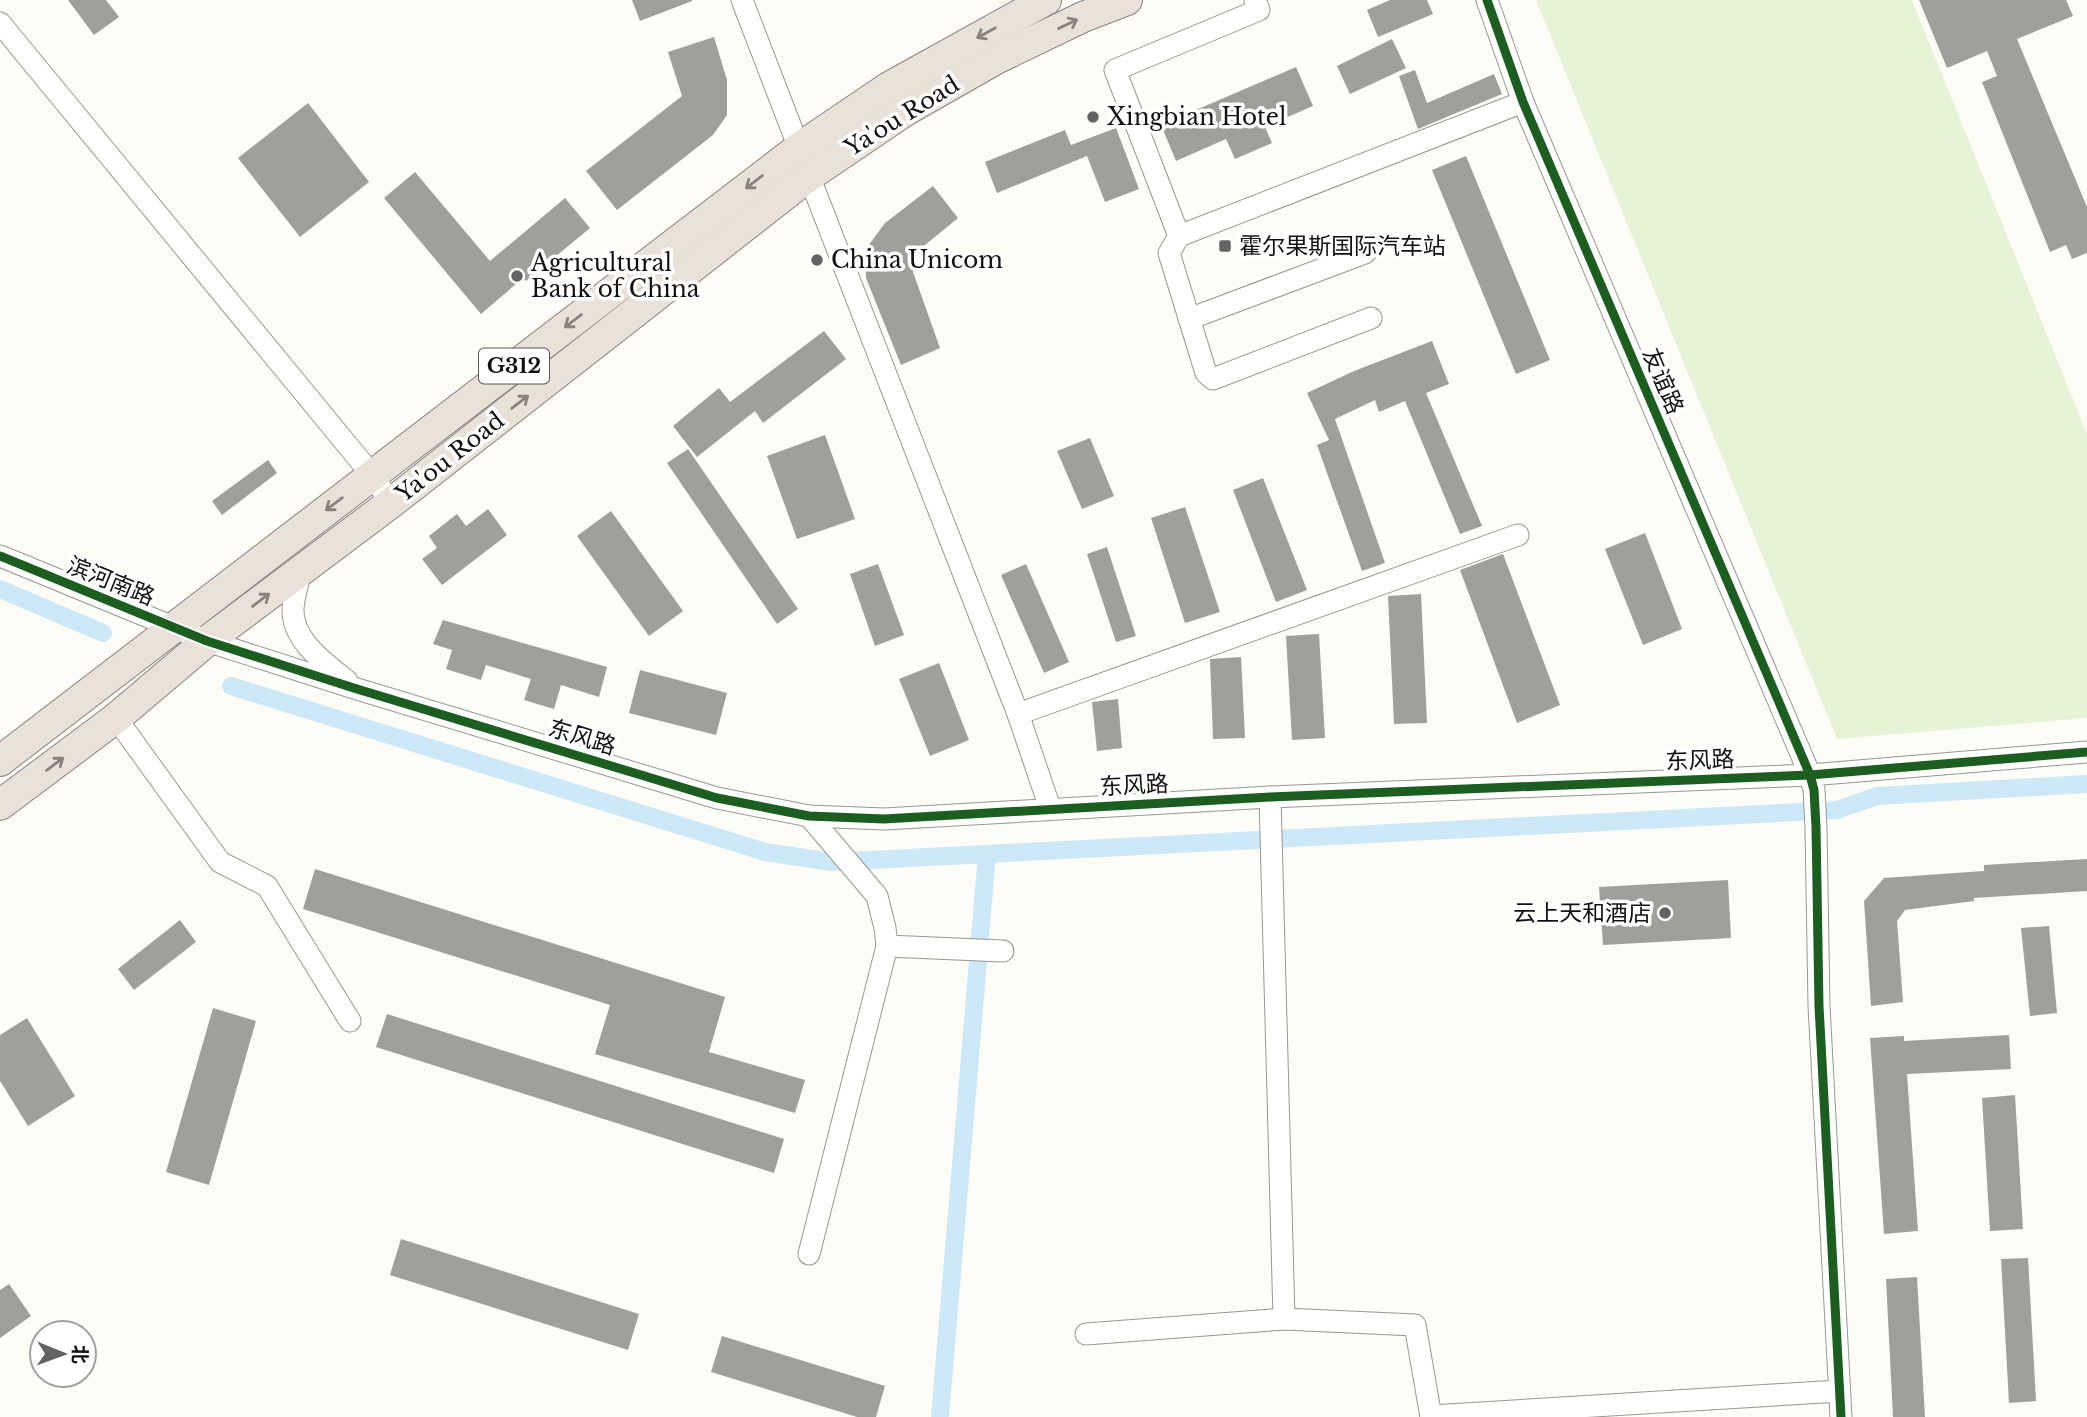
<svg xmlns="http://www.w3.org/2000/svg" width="2087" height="1417" font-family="'Libre Baskerville','Noto Sans SC',serif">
  <rect width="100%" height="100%" fill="#fdfcf7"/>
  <polygon fill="#e7f3d7" points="1536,0 1912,0 2087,434 2087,718 1837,739"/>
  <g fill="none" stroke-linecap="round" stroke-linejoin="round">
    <g stroke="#cde8f7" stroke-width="18">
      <polyline points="0,589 103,633"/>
      <polyline points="231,686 765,852 832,862 1837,810 1877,796 2087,784"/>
      <polyline points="940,1417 987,854"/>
    </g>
  </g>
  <g fill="#a19f9c">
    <polygon points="68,0 106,0 119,17 94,35"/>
    <polygon points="632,0 692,0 692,1 640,21"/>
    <polygon points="1390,0 1427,0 1433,14 1378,37 1367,10"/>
    <polygon points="1919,0 2066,0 2073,16 2017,39 2087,207 2087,253 2072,259 2066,245 2050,252 1982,82 1997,76 1987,51 1947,68"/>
    <polygon points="714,37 727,80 727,115 713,135 617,210 586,171 682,96 668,52"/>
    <polygon points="1392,39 1406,68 1350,94 1337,66"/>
    <polygon points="1296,67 1313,106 1265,127 1272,143 1235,159 1226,139 1176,161 1161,125"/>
    <polygon points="1415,70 1427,103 1494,74 1502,94 1418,129 1399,76"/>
    <polygon points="308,103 369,182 300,237 238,158"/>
    <polygon points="1116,128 1139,189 1105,202 1087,156 997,193 985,162 1065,130 1071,145"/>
    <polygon points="1466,156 1550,360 1516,374 1432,170"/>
    <polygon points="415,172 490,261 565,198 590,228 526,281 523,278 481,314 384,198"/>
    <polygon points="933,186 958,218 914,254 913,272 940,348 901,365 866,278 865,250 885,223"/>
    <polygon points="824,331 846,359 763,423 755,411 697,457 673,426 719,388 730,402"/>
    <polygon points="1432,341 1449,384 1426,393 1482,526 1460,534 1405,401 1379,412 1375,400 1335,419 1385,563 1362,571 1317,445 1329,440 1307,393 1354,371"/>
    <polygon points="825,435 855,519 797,539 767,456"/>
    <polygon points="1090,438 1114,496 1082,509 1057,451"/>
    <polygon points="688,449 798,609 777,624 667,463"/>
    <polygon points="268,460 277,473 222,515 212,501"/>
    <polygon points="1263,478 1307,590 1276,602 1233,490"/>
    <polygon points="1185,507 1220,612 1185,623 1151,518"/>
    <polygon points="488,509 507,535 442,585 422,559 437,548 429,536 457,514 466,526"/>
    <polygon points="611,511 683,611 649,636 577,536"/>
    <polygon points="1645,533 1682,629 1643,645 1605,549"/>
    <polygon points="1107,547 1136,636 1116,642 1087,554"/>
    <polygon points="1503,554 1560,705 1517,723 1460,570"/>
    <polygon points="878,564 904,635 875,646 850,574"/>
    <polygon points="1026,564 1069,662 1044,673 1001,575"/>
    <polygon points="1421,594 1427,723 1394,724 1388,596"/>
    <polygon points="443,620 607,667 599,697 561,685 554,709 524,700 531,679 486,665 481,680 446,669 452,650 433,644"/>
    <polygon points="1319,634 1325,738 1292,740 1286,636"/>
    <polygon points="1241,657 1245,738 1213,739 1210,659"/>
    <polygon points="939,663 969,740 930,756 899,679"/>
    <polygon points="640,670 727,693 716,735 629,713"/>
    <polygon points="1118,699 1122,748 1097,751 1092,702"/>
    <polygon points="2087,859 2087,891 1974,898 1974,901 1905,910 1897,921 1903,1002 1871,1006 1864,901 1884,878 1984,871 1984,865"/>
    <polygon points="315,869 725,997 709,1052 805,1080 795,1113 595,1054 610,1005 303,909"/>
    <polygon points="1728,880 1731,938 1603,945 1599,887"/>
    <polygon points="180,920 196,942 134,990 118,969"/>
    <polygon points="2049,926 2057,1013 2030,1016 2021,928"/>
    <polygon points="213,1008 256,1021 209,1185 166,1172"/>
    <polygon points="387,1014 784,1139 774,1173 376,1047"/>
    <polygon points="27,1018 75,1096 28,1126 0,1081 0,1035"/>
    <polygon points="2009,1035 2011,1069 1907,1074 1918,1231 1884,1234 1870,1038 1904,1036 1904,1041"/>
    <polygon points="2015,1095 2023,1229 1990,1231 1982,1098"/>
    <polygon points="401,1239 639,1314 628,1350 390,1275"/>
    <polygon points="2028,1258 2036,1401 2009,1403 2001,1259"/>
    <polygon points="1917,1277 1925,1417 1893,1417 1886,1279"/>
    <polygon points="9,1284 31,1316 0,1338 0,1290"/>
    <polygon points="722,1336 885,1386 876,1417 857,1417 711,1372"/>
  </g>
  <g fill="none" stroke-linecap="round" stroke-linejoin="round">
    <defs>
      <g id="minor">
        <polyline points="742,0 799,148"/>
        <polyline points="1487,0 1523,102 1810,775 1814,790 1816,827 1819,1006 1841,1417"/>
        <polyline points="0,23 372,475 391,503"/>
        <polyline points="809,176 1018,714 1050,808"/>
        <polyline points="1179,236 1115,70 1259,10 1255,0"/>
        <polyline points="1371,318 1213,379 1206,373 1169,253 1179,236 1523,102"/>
        <polyline points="1189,319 1365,253"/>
        <polyline points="0,556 207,641 357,689 717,798 809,816 884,819 1270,797 1810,775 2087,752"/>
        <path d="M301 570C298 583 294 596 293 608 291 640 326 664 347 681"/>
        <polyline points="1018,714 1518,535"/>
        <polyline points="116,718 220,862 267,886 350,1021"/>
        <polyline points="1270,797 1284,1319"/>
        <polyline points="887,946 1003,951"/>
        <polyline points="809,1254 887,946 885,928 877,896 809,816"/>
        <polyline points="1086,1334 1284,1319 1415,1325 1431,1417"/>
        <polyline points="1431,1416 1839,1391"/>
      </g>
      <g id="highway">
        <polyline points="0,761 799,148 889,87 1046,0"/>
        <polyline points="0,805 116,718 207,641 391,503 809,176 905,111 996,59 1083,17 1127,0"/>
      </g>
    </defs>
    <use href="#minor" stroke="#979795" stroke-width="23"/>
    <use href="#highway" stroke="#858482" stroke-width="32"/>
    <use href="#minor" stroke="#fffffe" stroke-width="21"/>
    <use href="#highway" stroke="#eae1d8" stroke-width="30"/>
    <defs>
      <g id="cycleway">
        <polyline points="1487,0 1523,102 1810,775 1814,790 1816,827 1819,1006 1841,1417"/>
        <polyline points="0,556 207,641 357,689 717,798 809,816 884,819 1270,797 1810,775 2087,752"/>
      </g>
    </defs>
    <use href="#cycleway" stroke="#fff" stroke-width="13"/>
    <use href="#cycleway" stroke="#1b5e20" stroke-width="9"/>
  </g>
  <defs><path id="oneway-shaft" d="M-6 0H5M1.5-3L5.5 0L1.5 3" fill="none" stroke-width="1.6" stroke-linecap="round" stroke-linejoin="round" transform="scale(1.75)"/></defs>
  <g stroke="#88837e">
    <use href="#oneway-shaft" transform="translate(1068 24) rotate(-26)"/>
    <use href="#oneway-shaft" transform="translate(986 33) rotate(151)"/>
    <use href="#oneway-shaft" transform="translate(754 182) rotate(143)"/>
    <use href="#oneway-shaft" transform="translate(573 321) rotate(143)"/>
    <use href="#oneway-shaft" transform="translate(520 402) rotate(-38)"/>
    <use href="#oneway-shaft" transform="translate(334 504) rotate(143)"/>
    <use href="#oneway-shaft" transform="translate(261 600) rotate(-37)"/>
    <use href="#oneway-shaft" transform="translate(55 764) rotate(-37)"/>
  </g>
  <g fill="#646362" stroke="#fff" stroke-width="2.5">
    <circle cx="1093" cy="117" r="7"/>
    <rect x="1218" y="239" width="14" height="14" rx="3.5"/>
    <circle cx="817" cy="260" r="7"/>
    <circle cx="517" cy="276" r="7"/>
    <circle cx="1665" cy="913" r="7"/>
  </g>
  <g text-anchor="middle" stroke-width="7" stroke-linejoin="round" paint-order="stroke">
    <rect fill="#fff" stroke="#585858" stroke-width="2" x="479" y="348.5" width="70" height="35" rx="5"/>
    <g font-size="21" font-weight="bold" fill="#111">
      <text x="514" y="373">G312</text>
    </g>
    <g font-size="23" fill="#111" stroke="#fff">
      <text transform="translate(902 116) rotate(-32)" y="8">Ya'ou Road</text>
      <text transform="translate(1663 381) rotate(67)" y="8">友谊路</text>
      <text transform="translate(450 457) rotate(-38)" y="8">Ya'ou Road</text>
      <text transform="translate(111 581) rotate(22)" y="8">滨河南路</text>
      <text transform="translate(582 737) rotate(17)" y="8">东风路</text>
      <text transform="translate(1700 760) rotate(-2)" y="8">东风路</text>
      <text transform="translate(1134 785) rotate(-3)" y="8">东风路</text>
    </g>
    <g font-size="23" fill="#111" stroke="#fff" text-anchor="start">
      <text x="1107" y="125">Xingbian Hotel</text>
      <text x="1239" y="254">霍尔果斯国际汽车站</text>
      <text x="831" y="268">China Unicom</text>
      <text x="531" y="271">Agricultural<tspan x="531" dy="26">Bank of China</tspan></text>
      <text x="1651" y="921" text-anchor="end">云上天和酒店</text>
    </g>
  </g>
  <g transform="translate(63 1354) rotate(91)"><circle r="33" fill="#ffffff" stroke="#a0a0a0" stroke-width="2"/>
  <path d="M0-5L12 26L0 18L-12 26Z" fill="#646362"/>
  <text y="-10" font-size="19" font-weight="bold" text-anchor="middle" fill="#111111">北</text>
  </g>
</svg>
